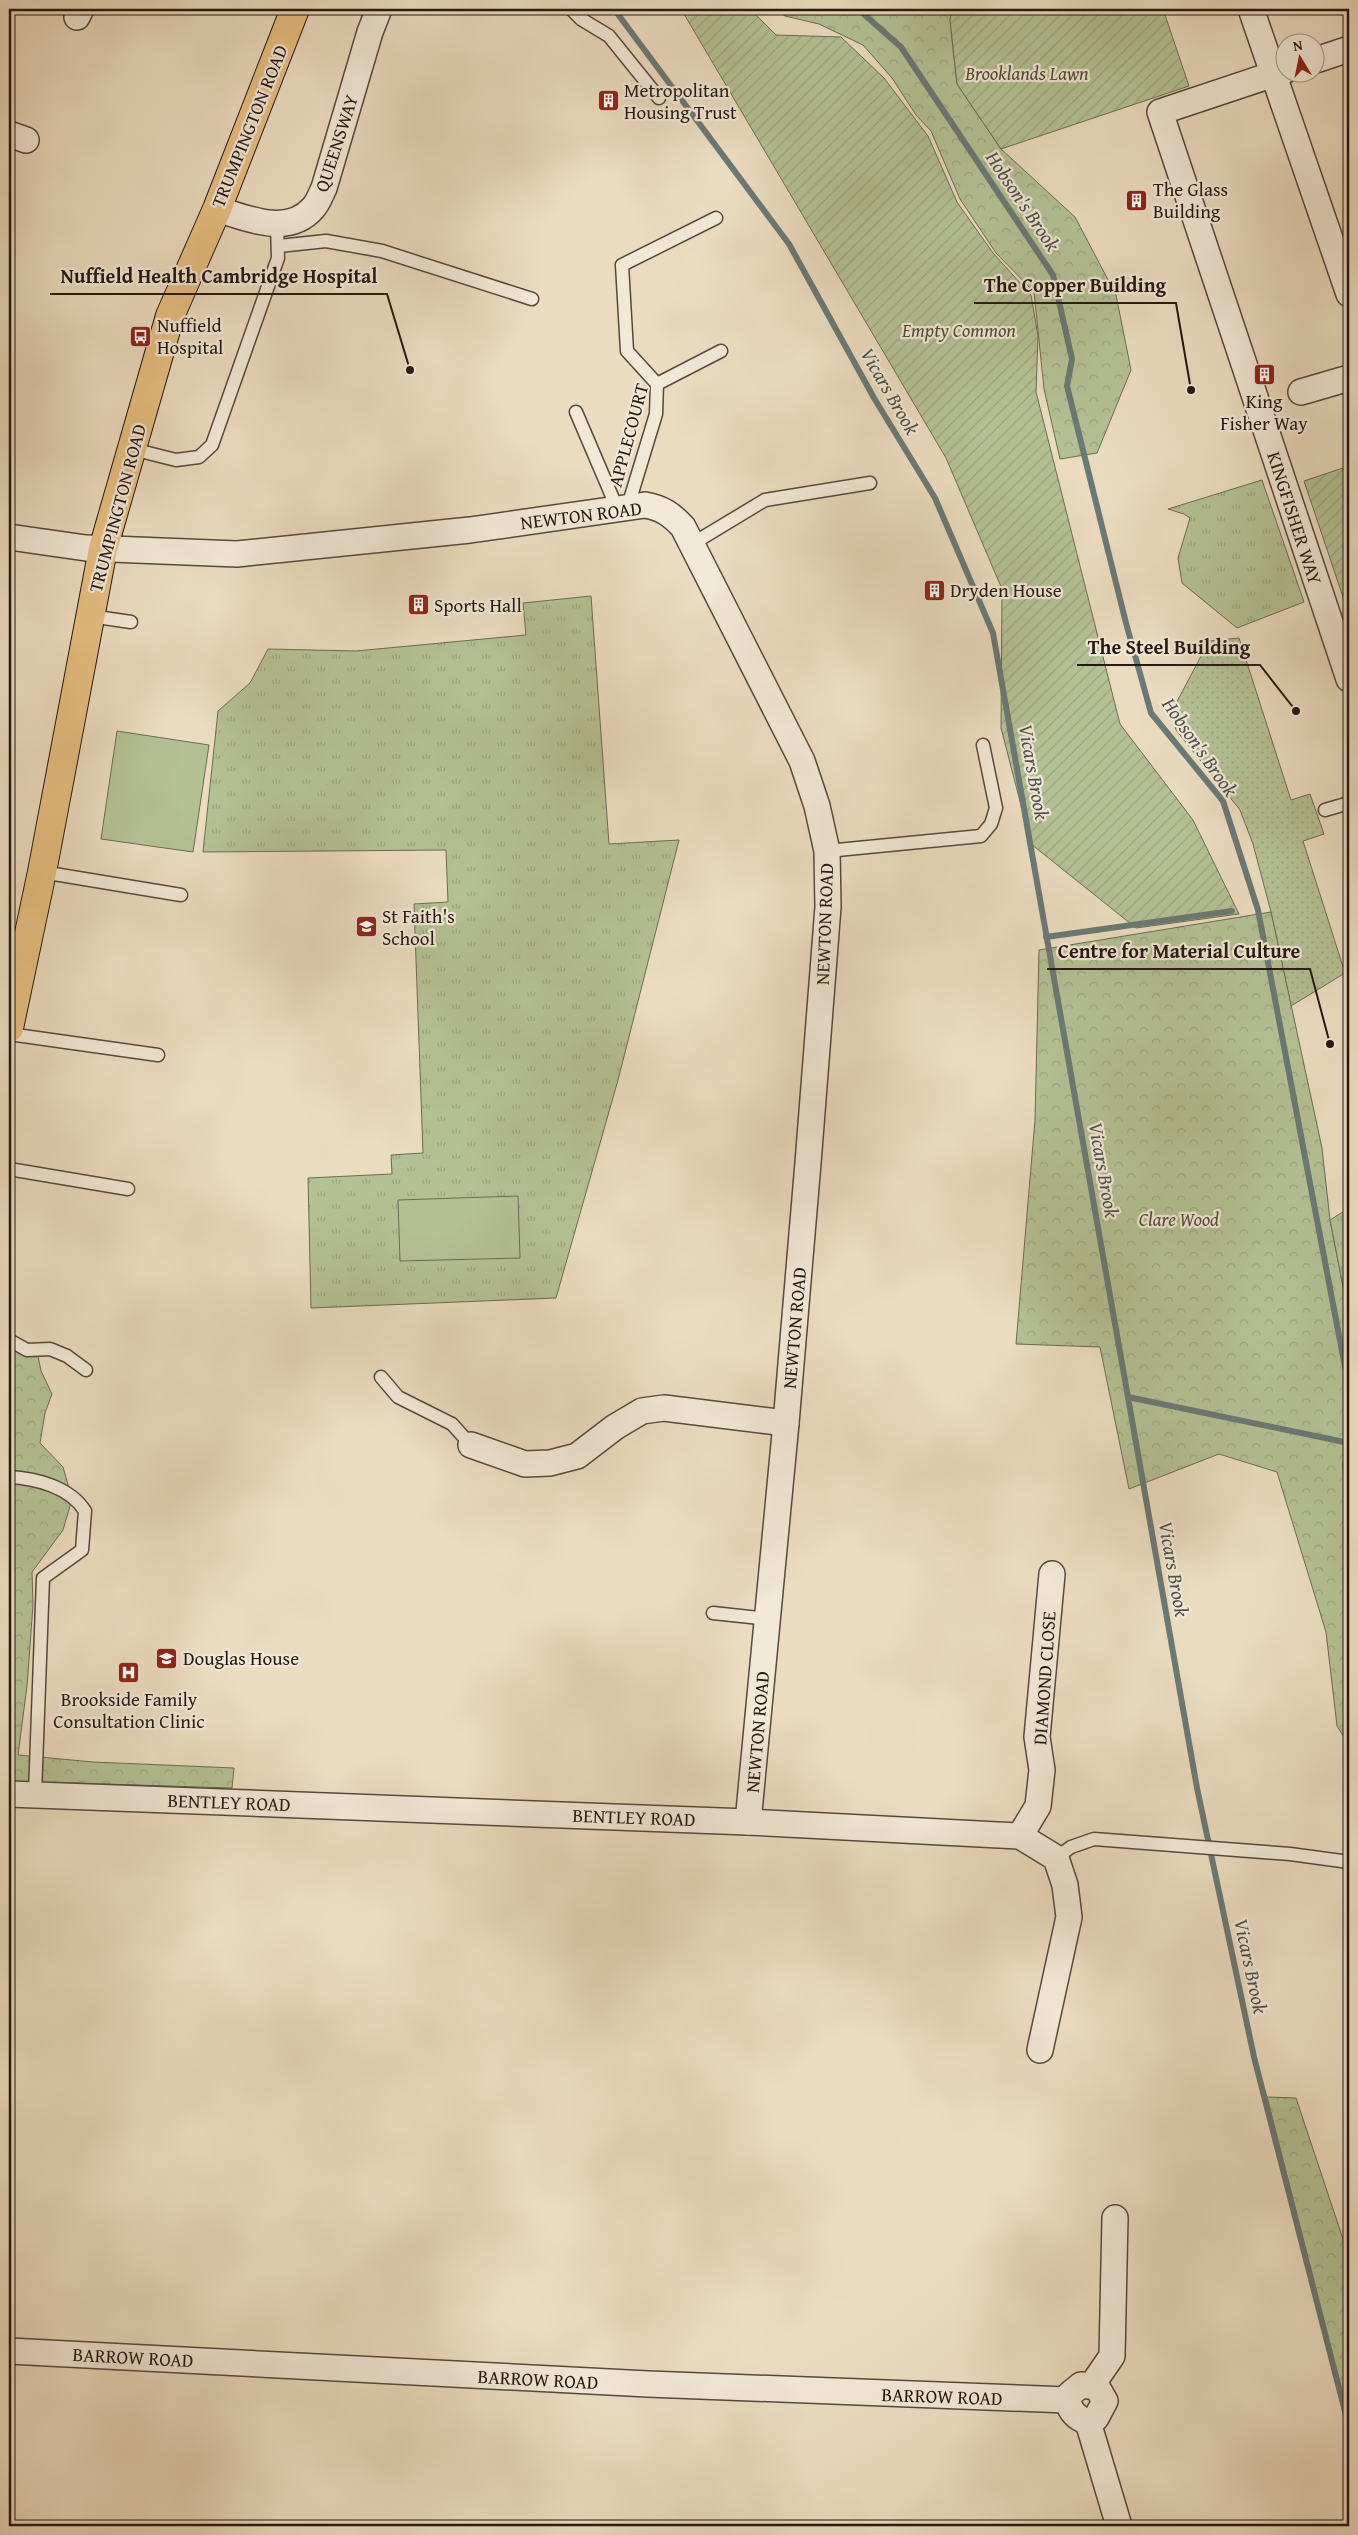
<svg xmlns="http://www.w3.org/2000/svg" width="1358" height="2535" font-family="'Gentium Book Plus',serif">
  <defs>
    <pattern id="grass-dots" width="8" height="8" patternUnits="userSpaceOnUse" patternTransform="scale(1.25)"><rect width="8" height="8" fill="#b4c195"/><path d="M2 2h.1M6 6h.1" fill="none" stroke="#9ba57f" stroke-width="1.8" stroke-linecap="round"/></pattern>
    <pattern id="forest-crowns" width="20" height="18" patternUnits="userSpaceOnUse" patternTransform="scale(1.25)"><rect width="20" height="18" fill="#b4c195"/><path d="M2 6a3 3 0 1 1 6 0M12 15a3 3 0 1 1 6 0" fill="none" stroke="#9ba57f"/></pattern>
    <pattern id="park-tufts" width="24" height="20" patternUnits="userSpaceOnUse" patternTransform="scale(1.25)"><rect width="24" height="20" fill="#b4c195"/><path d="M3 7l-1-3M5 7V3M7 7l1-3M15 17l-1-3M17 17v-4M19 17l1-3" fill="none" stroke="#9ba57f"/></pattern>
    <pattern id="garden-furrows" width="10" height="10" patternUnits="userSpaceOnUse" patternTransform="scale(1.25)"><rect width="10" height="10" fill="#b4c195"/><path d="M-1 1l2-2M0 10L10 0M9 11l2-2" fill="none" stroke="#9ba57f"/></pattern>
  </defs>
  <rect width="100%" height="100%" fill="#ebdcc0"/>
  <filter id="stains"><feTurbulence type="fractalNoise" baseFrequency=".004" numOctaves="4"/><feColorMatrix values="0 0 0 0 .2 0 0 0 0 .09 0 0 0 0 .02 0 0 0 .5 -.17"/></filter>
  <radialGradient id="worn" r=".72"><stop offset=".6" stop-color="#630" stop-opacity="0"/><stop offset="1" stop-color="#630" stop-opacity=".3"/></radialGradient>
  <polygon fill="url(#grass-dots)" stroke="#6c6c53" points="1239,638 1291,800 1310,794 1324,834 1303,841 1345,973 1291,1006 1271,912 1253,844 1240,810 1176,730 1172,711 1209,641"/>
  <g fill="url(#forest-crowns)" stroke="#6c6c53">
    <polygon points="775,9 952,9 950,20 957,84 1001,149 1075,217 1116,295 1131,370 1097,453 1060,459 1044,389 1034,292 996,253 960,199 931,131 916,115 892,78 863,45 819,24 785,16"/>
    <polygon points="1271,912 1322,1148 1330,1220 1349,1317 1349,1745 1337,1726 1326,1632 1277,1472 1219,1454 1129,1489 1100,1347 1016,1344 1035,1120 1039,950"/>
    <polygon points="9,1346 37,1351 41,1371 52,1394 45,1413 40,1443 63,1467 72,1499 63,1530 32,1572 33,1605 27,1686 18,1755 93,1762 234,1768 232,1788 9,1781"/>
    <polygon points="1267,2097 1296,2098 1349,2257 1349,2421"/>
  </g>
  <g fill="url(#park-tufts)" stroke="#6c6c53">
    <polygon points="1262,480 1304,602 1237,628 1182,583 1178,558 1190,518 1184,514 1168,509"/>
    <polygon points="591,596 609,844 679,840 618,1080 556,1298 311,1308 308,1178 392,1174 391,1155 423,1153 414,904 448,902 446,850 203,852 218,711 250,683 268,649 356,651 526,635 523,603"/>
    <polygon points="1346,1210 1349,1220 1349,1317 1330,1220"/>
  </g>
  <g fill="url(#garden-furrows)" stroke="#6c6c53">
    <polygon points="681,9 750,9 776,35 841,37 884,78 928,136 957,202 993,253 1031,295 1038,336 1036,392 1120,724 1193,820 1239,914 1136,928 1031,844 1001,728 1002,589 946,458"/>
    <polygon points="952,9 1163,9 1189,86 1001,149 957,84 950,20"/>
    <polygon points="1349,466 1349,598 1344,600 1304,481"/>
  </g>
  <g fill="#b4c195" stroke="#6c6c53">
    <polygon points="117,731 209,745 193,852 101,839"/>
    <polygon points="518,1196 520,1258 400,1261 398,1200"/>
  </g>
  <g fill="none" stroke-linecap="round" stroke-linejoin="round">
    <g stroke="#6b7975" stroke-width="6">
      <polyline points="614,9 789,244 874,398 935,498 993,633 1197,1788 1254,2057 1349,2427"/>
      <polyline points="858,9 901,47 1053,275 1072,359 1067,386 1126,623 1151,713 1223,801 1258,910 1349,1388"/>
      <polyline points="1046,937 1232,911"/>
      <polyline points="1128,1397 1349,1443"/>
      <polyline points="1349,1448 1345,1465 1349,1511"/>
    </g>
    <defs>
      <g id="lane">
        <polyline points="571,9 581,19 609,36 659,98"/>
        <polyline points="279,246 326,241 382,251 532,299"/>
        <polyline points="657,384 627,351 622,265 716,218"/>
        <polyline points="576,412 617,508"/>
        <polyline points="132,449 176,460 199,457 212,445 278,258 277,225"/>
        <polyline points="628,506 656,414 657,384 721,351"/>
        <polyline points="692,544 765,500 870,483"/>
        <polyline points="90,616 131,622"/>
        <polyline points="1325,810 1349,803"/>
        <polyline points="827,851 981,836 991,824 996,808 983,745"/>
        <polyline points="42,872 181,895"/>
        <polyline points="9,1034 158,1055"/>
        <polyline points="9,1169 128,1189"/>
        <polyline points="9,1340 27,1350 50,1349 67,1356 86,1370"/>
        <polyline points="381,1377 398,1397 452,1424 471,1445"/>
        <path d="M9 1477C35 1478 70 1487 85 1511L82 1550 43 1578 35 1794"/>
        <polyline points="713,1613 768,1619"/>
        <polyline points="1056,1858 1071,1847 1094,1839 1290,1854 1349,1862"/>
      </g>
      <g id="street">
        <polyline points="1251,9 1349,294"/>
        <polyline points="77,17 81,9"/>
        <polyline points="1316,60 1349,49"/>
        <polyline points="1286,70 1160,112 1349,679"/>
        <polyline points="9,134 26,140"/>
        <path d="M217 209C246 218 288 237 313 208 318 203 321 194 324 188L370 32 379 9"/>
        <polyline points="1301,392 1349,378"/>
        <path d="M9 537 86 548 237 554 470 530 645 505C662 508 671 514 683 527L802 761 817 806 827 851 828 907 808 1163 786 1423 748 1822"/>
        <polyline points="471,1445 525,1464 550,1463 577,1456 615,1427 642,1411 664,1408 786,1423"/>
        <polyline points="9,1794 748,1822 1020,1836 1056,1858 1065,1885 1069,1917 1040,2050"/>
        <polyline points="1020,1836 1038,1806 1042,1770 1037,1737 1052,1574"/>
        <polyline points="9,2351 648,2384 1067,2400"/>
        <path d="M1081 2385 1097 2387 1105 2401 1096 2418 1088 2422C1076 2418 1071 2412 1067 2400L1070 2394Z"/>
        <polyline points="1092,2385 1112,2356 1115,2218"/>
        <polyline points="1088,2422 1119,2526"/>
      </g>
      <polyline id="primary" points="9,1028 42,872 103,549 170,316 217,209 295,9"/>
    </defs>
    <use href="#lane" stroke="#56493d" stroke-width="15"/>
    <use href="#street" stroke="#56493d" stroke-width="28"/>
    <use href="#primary" stroke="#251811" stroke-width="30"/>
    <use href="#lane" stroke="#f2e8d6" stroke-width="12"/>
    <use href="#street" stroke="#f2e8d6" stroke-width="25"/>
    <use href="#primary" stroke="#e6be80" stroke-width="28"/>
  </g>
  <defs>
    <symbol id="building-square" viewBox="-11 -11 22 22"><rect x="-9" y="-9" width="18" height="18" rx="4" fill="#8f2418" stroke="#f2e8d6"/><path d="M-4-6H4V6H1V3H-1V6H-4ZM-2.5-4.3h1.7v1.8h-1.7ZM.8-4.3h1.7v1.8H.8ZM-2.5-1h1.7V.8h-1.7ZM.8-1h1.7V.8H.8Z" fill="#fff"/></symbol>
    <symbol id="bus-square" viewBox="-11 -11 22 22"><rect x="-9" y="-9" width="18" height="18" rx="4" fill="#8f2418" stroke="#f2e8d6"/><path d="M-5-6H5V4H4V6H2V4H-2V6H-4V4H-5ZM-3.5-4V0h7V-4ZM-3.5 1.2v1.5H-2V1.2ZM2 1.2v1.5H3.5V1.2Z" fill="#fff"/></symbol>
    <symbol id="school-square" viewBox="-11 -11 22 22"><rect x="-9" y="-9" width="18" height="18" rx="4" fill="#8f2418" stroke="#f2e8d6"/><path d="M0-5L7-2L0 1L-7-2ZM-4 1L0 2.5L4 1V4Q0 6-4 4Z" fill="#fff"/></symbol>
    <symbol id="university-square" viewBox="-11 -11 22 22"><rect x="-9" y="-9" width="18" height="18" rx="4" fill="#8f2418" stroke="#f2e8d6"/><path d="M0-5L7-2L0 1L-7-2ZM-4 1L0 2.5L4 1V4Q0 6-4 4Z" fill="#fff"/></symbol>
    <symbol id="hospital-square" viewBox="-11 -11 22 22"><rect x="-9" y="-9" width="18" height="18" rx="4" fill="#8f2418" stroke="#f2e8d6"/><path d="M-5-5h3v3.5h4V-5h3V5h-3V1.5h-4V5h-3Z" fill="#fff"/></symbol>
  </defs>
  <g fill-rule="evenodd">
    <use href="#building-square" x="596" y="88" width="25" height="25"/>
    <use href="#building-square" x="1124" y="188" width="25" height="25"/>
    <use href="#bus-square" x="128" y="324" width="25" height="25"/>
    <use href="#building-square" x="1252" y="362" width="25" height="25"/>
    <use href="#building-square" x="922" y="578" width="25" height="25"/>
    <use href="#building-square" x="406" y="592" width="25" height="25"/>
    <use href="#school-square" x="354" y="914" width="25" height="25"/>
    <use href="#university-square" x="154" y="1646" width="25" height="25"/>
    <use href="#hospital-square" x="116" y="1660" width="25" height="25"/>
  </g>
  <g text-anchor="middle" stroke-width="4.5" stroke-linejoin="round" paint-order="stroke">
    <g font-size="19" font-style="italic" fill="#504b39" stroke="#f2e8d6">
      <text x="1027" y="80">Brooklands Lawn</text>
      <text x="959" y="337">Empty Common</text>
      <text x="1179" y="1226">Clare Wood</text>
    </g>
    <g font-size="19" fill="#251811" stroke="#f2e8d6" text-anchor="start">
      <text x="624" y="97">Metropolitan<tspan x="624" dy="22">Housing Trust</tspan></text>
      <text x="1153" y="196">The Glass<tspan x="1153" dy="22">Building</tspan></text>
      <text x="157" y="332">Nuffield<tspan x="157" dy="22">Hospital</tspan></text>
      <text x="1264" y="408" text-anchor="middle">King<tspan x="1264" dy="22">Fisher Way</tspan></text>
      <text x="950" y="597">Dryden House</text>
      <text x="434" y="612">Sports Hall</text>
      <text x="382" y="923">St Faith's<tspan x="382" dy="22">School</tspan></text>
      <text x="183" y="1665">Douglas House</text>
      <text x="129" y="1706" text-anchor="middle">Brookside Family<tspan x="129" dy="22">Consultation Clinic</tspan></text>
    </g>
    <g font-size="19" fill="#251811" stroke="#f2e8d6">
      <text transform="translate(249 126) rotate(-68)" y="7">TRUMPINGTON ROAD</text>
      <text transform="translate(336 143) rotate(-72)" y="7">QUEENSWAY</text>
      <text transform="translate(628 435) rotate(-75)" y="7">APPLECOURT</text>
      <text transform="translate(117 508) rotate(-75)" y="7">TRUMPINGTON ROAD</text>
      <text transform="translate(581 515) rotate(-7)" y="7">NEWTON ROAD</text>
      <text transform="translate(1295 518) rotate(72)" y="7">KINGFISHER WAY</text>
      <text transform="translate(824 924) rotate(-88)" y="7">NEWTON ROAD</text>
      <text transform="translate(794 1328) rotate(-85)" y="7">NEWTON ROAD</text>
      <text transform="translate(1044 1678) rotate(-86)" y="7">DIAMOND CLOSE</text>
      <text transform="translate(757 1732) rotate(-85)" y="7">NEWTON ROAD</text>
      <text transform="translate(229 1802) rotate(2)" y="7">BENTLEY ROAD</text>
      <text transform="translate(634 1817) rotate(2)" y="7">BENTLEY ROAD</text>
      <text transform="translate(133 2357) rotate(3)" y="7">BARROW ROAD</text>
      <text transform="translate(538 2379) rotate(3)" y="7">BARROW ROAD</text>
      <text transform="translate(942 2396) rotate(2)" y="7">BARROW ROAD</text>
    </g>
    <g font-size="20" font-style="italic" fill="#4e514b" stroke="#f2e8d6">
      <text transform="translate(1023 201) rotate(56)" y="7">Hobson's Brook</text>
      <text transform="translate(890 391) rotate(60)" y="7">Vicars Brook</text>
      <text transform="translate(1200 747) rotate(55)" y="7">Hobson's Brook</text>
      <text transform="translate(1034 772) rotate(80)" y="7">Vicars Brook</text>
      <text transform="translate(1104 1170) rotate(80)" y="7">Vicars Brook</text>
      <text transform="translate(1174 1569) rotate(80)" y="7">Vicars Brook</text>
      <text transform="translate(1251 1966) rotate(78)" y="7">Vicars Brook</text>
    </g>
  </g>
  <path fill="none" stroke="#251811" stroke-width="2" d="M410 370L387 294H50M1191 390L1176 303H974M1296 711L1260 665H1077M1330 1044L1310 969H1047"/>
  <g fill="#251811" stroke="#f2e8d6" stroke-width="2">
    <circle cx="410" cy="370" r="5"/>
    <circle cx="1191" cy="390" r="5"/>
    <circle cx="1296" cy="711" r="5"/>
    <circle cx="1330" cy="1044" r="5"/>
  </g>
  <g font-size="20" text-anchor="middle" font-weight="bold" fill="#251811" stroke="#f2e8d6" stroke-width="4.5" stroke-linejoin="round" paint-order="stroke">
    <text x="219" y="283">Nuffield Health Cambridge Hospital</text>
    <text x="1075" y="292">The Copper Building</text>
    <text x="1169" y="654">The Steel Building</text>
    <text x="1179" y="958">Centre for Material Culture</text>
  </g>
  <rect width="1358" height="2535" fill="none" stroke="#ebdcc0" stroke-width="30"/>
  <rect x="10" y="10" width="1338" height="2515" fill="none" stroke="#251811" stroke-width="2.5"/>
  <rect x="15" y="15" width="1328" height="2505" fill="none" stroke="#251811"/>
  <g transform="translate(1300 58) rotate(350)"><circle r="24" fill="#f2e8d6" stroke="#a09587"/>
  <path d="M0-4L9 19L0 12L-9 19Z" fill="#8f2418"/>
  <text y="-8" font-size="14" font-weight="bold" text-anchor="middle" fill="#251811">N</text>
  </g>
  <rect width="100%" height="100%" filter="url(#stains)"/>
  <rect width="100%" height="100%" fill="url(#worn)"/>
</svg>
